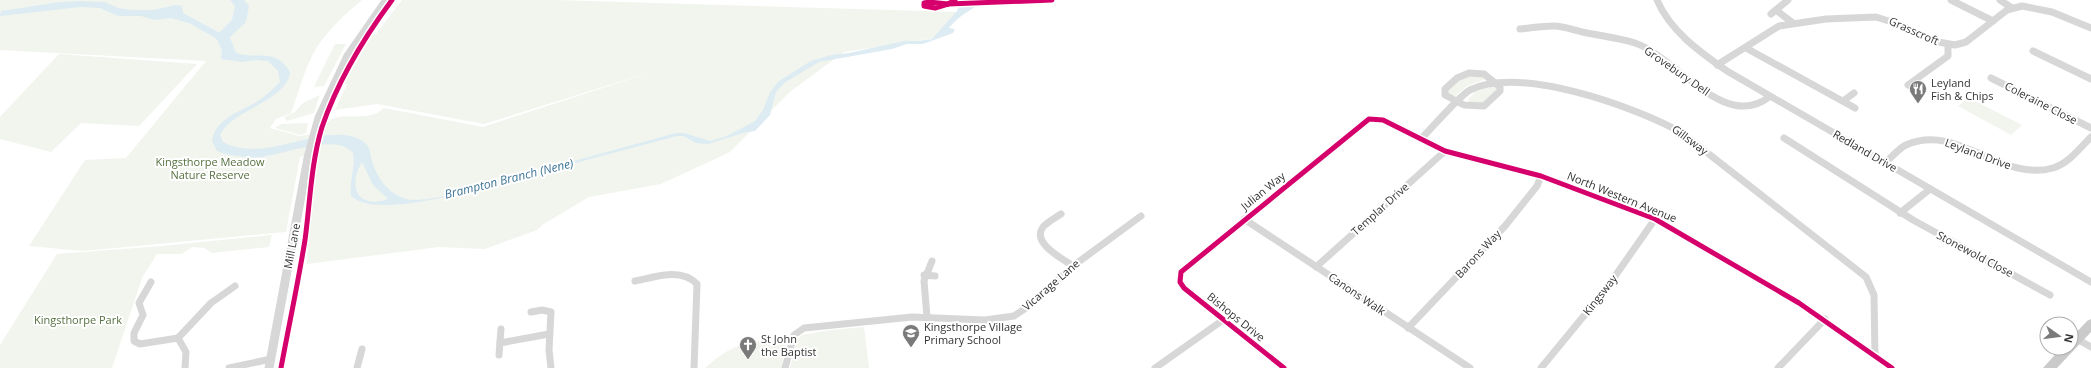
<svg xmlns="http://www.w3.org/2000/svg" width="2091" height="368" font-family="'Open Sans',sans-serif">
  <rect width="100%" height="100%" fill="#fff"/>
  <g fill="#f1f5ed">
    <path d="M0 0H362C346 13 329 29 317 47 305 66 299 91 291 113L276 119 270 128 300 136 324 132C325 128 326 123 329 121 342 111 369 123 384 108L483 127 661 69 484 124 377 104 335 110 347 84H344L372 35 376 34 402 0H555L959 12 935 38 844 52 791 91 730 152 661 184 589 197 542 225 537 230 485 249 439 247 307 264 310 198 318 153 300 157 286 232 83 251 29 246 85 160 126 158 206 61 0 50Z"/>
    <polygon points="335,44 346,44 324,86 314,87"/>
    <polygon points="59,54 197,64 139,126 81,123 51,152 0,139 0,117"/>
    <path d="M1482 75 1484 80 1467 86 1455 96 1448 95V91C1460 78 1464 76 1482 75Z"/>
    <polygon points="1494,86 1498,89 1484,103 1469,102 1469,98 1476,92"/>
    <polygon points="320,95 314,113 287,121 284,117 295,112 303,103"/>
    <polygon points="1969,98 2022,125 2011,135 1958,106"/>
    <polygon points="308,123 306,133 301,135 275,128 281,124"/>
    <polygon points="272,235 269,247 212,253 204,248 192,247 182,254 157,254 142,278 112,368 0,368 0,345 57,254 162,246"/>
    <polygon points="864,327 869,368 790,368 797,341 802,335 831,330"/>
    <path d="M787 338 781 368H705C710 364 715 359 720 356 739 341 764 340 787 338Z"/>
  </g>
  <path fill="#ddebf3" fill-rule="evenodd" d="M968 0H986C973 9 959 15 949 28L955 29 953 33 923 44H907L892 49 819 62 784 83 776 92 770 115 755 131 743 133 708 144 696 143 683 136H677L451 196C428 200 370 214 351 196 349 181 356 167 353 153 337 132 283 155 260 157 246 158 230 156 217 151L212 141C215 118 242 111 258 101 266 96 274 88 280 82L278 71 268 61 256 60 242 62 221 59 222 51 217 39 189 23 171 18 154 20 141 16H118L100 8 81 7 0 16 1 11 60 2 79 1 105 2 118 8 132 10H154L175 5 182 6 183 13 220 33 229 35 236 53C258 60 275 47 290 72 288 101 232 109 220 135L223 142C263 162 304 131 345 135 352 136 361 138 366 144 371 149 370 155 372 161 377 178 389 195 407 199 424 204 479 187 498 182 557 166 617 149 676 133H684L710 141 727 136 755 121 763 110 770 92 779 81 811 61 831 55 849 53 904 41H918L932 39 957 11 959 5ZM362 162 373 185 388 199C358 210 347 186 362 162Z"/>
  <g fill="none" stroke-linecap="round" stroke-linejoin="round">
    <polygon fill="#ddebf3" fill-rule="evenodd" points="230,0 244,0 249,6 246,22 227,40 217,40 215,37 232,20 235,6"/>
    <g stroke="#d7d7d7" stroke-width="7">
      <path d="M1657 0C1670 31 1700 52 1727 71L2091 282"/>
      <polyline points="1951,0 1993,21"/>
      <polyline points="2000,0 2012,8"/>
      <polyline points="1776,10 1793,23"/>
      <polyline points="1771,14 1788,0"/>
      <path d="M1520 29C1531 28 1543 26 1554 26 1564 26 1576 31 1587 33 1602 36 1619 38 1635 43 1675 56 1724 132 1769 97"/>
      <polyline points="1746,48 1855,108"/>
      <polyline points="2033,51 2091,79"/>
      <polyline points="1717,65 1779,26 1826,19 1876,17 1898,24 1933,41 1955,45 1966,42 2007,10 2022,6 2052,12 2091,28"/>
      <polygon points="1469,73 1484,74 1500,87 1500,91 1484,106 1464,105 1445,95 1445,89 1457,78"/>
      <polyline points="1991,78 2091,128"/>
      <polyline points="1908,85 1948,56 1948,45"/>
      <polyline points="1843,101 1854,93"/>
      <polyline points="1784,138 1913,220 2050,295"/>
      <path d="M1421 139C1431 129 1460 95 1470 90 1520 65 1636 107 1682 133L1866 277 1874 295 1875 356"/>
      <path d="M1885 163C1892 157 1898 149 1906 145 1958 122 2001 183 2053 168 2069 163 2080 148 2091 137"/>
      <polyline points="1900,213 1930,189"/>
      <path d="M1061 214C1055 218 1047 222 1043 227 1031 243 1063 259 1073 266"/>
      <polyline points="1244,219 1470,368"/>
      <polyline points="1316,267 1445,151"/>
      <polyline points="924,275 935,276"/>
      <path d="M635 281C655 277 681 267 697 284L694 368"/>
      <polyline points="151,282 139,303 143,315 134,333 134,341 140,344 178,338 186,352 185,368"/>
      <polyline points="531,312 542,310 551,312 549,350 551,368"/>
      <polyline points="927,317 924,281 932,261"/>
      <polyline points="1408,328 1505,226 1537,186 1541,176"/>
      <polyline points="178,338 211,303 235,286"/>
      <polyline points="2077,339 2091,347"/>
      <polyline points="500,343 549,334"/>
      <polyline points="499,355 501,329"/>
      <polyline points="229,368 271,359"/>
      <polyline points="357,368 362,349"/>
      <polyline points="785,368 794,335 804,328 912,317 985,320 1014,316 1032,304 1073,266 1141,216"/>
      <polyline points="1155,368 1223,320"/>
      <polyline points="1284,368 1184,288 1180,282 1181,272 1369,119 1383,120 1445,151 1541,176 1655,219 1799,303 1892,368"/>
      <polyline points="1541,368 1606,289 1655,219"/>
      <polyline points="1778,368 1825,319"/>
    </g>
    <polyline stroke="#d7d7d7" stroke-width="9" points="269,368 308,158 319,118 348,56 387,0"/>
    <polygon fill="#cacaca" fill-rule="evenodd" points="2091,319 2091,332 2057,368 2043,368 2061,348 2071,348 2071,338 2087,321"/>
    <defs>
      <g id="cycleway">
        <polygon points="929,2 948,4 935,8 924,6 924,3"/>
        <polyline points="948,4 955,0"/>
        <polyline points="948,4 1052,0"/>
        <path d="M281 368C289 325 298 283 305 240 310 203 311 163 322 127 338 80 363 39 392 0"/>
        <polyline points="1284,368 1184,288 1180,282 1181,272 1369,119 1383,120 1445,151 1541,176 1655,219 1799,303 1892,368"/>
      </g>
    </defs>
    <use href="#cycleway" stroke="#fff" stroke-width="8"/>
    <use href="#cycleway" stroke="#d6006c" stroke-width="5"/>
  </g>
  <defs>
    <symbol id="restaurant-pin" viewBox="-11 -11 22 30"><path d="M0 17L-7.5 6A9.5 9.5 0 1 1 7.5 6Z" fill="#7a7a7a" stroke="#fff"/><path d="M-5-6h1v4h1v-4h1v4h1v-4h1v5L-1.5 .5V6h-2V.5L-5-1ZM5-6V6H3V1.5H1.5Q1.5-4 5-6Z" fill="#fff"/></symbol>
    <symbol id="school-pin" viewBox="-11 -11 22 30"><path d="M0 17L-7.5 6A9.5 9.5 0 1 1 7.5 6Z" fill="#7a7a7a" stroke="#fff"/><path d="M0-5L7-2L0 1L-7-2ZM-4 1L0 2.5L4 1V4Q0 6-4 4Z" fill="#fff"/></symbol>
    <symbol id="church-pin" viewBox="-11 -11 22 30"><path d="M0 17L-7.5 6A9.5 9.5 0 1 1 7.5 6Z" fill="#7a7a7a" stroke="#fff"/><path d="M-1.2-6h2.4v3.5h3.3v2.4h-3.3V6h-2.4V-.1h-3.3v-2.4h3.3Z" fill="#fff"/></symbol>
  </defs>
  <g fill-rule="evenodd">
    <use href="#restaurant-pin" x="1908" y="79" width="20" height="27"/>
    <use href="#school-pin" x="901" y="323" width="20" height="27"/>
    <use href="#church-pin" x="738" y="335" width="20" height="27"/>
  </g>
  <g text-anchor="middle" stroke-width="4" stroke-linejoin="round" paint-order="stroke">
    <g font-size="11" fill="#333" stroke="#fff">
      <text transform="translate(1914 31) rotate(24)" y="4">Grasscroft</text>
      <text transform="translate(1677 71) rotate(35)" y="4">Grovebury Dell</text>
      <text transform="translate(2041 103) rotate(27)" y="4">Coleraine Close</text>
      <text transform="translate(1690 140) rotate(37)" y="4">Gillsway</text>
      <text transform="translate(1865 151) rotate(30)" y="4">Redland Drive</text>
      <text transform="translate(1978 154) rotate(20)" y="4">Leyland Drive</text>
      <text transform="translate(1263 191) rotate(-39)" y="4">Julian Way</text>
      <text transform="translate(1622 197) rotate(22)" y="4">North Western Avenue</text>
      <text transform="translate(1380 209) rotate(-42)" y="4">Templar Drive</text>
      <text transform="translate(292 246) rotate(-79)" y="4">Mill Lane</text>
      <text transform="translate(1478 254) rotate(-47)" y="4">Barons Way</text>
      <text transform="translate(1975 254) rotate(28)" y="4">Stonewold Close</text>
      <text transform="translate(1051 285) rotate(-41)" y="4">Vicarage Lane</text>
      <text transform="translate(1357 294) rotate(34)" y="4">Canons Walk</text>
      <text transform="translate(1600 295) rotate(-52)" y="4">Kingsway</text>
      <text transform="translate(1236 317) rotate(39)" y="4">Bishops Drive</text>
    </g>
    <g font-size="11" fill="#333" stroke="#fff" text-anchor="start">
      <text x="1931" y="87">Leyland<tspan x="1931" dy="13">Fish &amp; Chips</tspan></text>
      <text x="924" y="331">Kingsthorpe Village<tspan x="924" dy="13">Primary School</tspan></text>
      <text x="761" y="343">St John<tspan x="761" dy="13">the Baptist</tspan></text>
    </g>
    <g font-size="11" fill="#56703f" stroke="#fff">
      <text x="210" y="166">Kingsthorpe Meadow<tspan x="210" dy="13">Nature Reserve</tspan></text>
      <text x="78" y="324">Kingsthorpe Park</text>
    </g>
    <g font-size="12" font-style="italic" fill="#3f7597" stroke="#fff">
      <text transform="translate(509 179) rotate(-14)" y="4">Brampton Branch (Nene)</text>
    </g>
  </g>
  <g transform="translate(2059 336) rotate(104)"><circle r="19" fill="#ffffff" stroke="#adadad"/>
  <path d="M0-3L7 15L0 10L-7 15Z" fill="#7a7a7a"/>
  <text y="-6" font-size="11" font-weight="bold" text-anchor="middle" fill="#333333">N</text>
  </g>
</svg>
